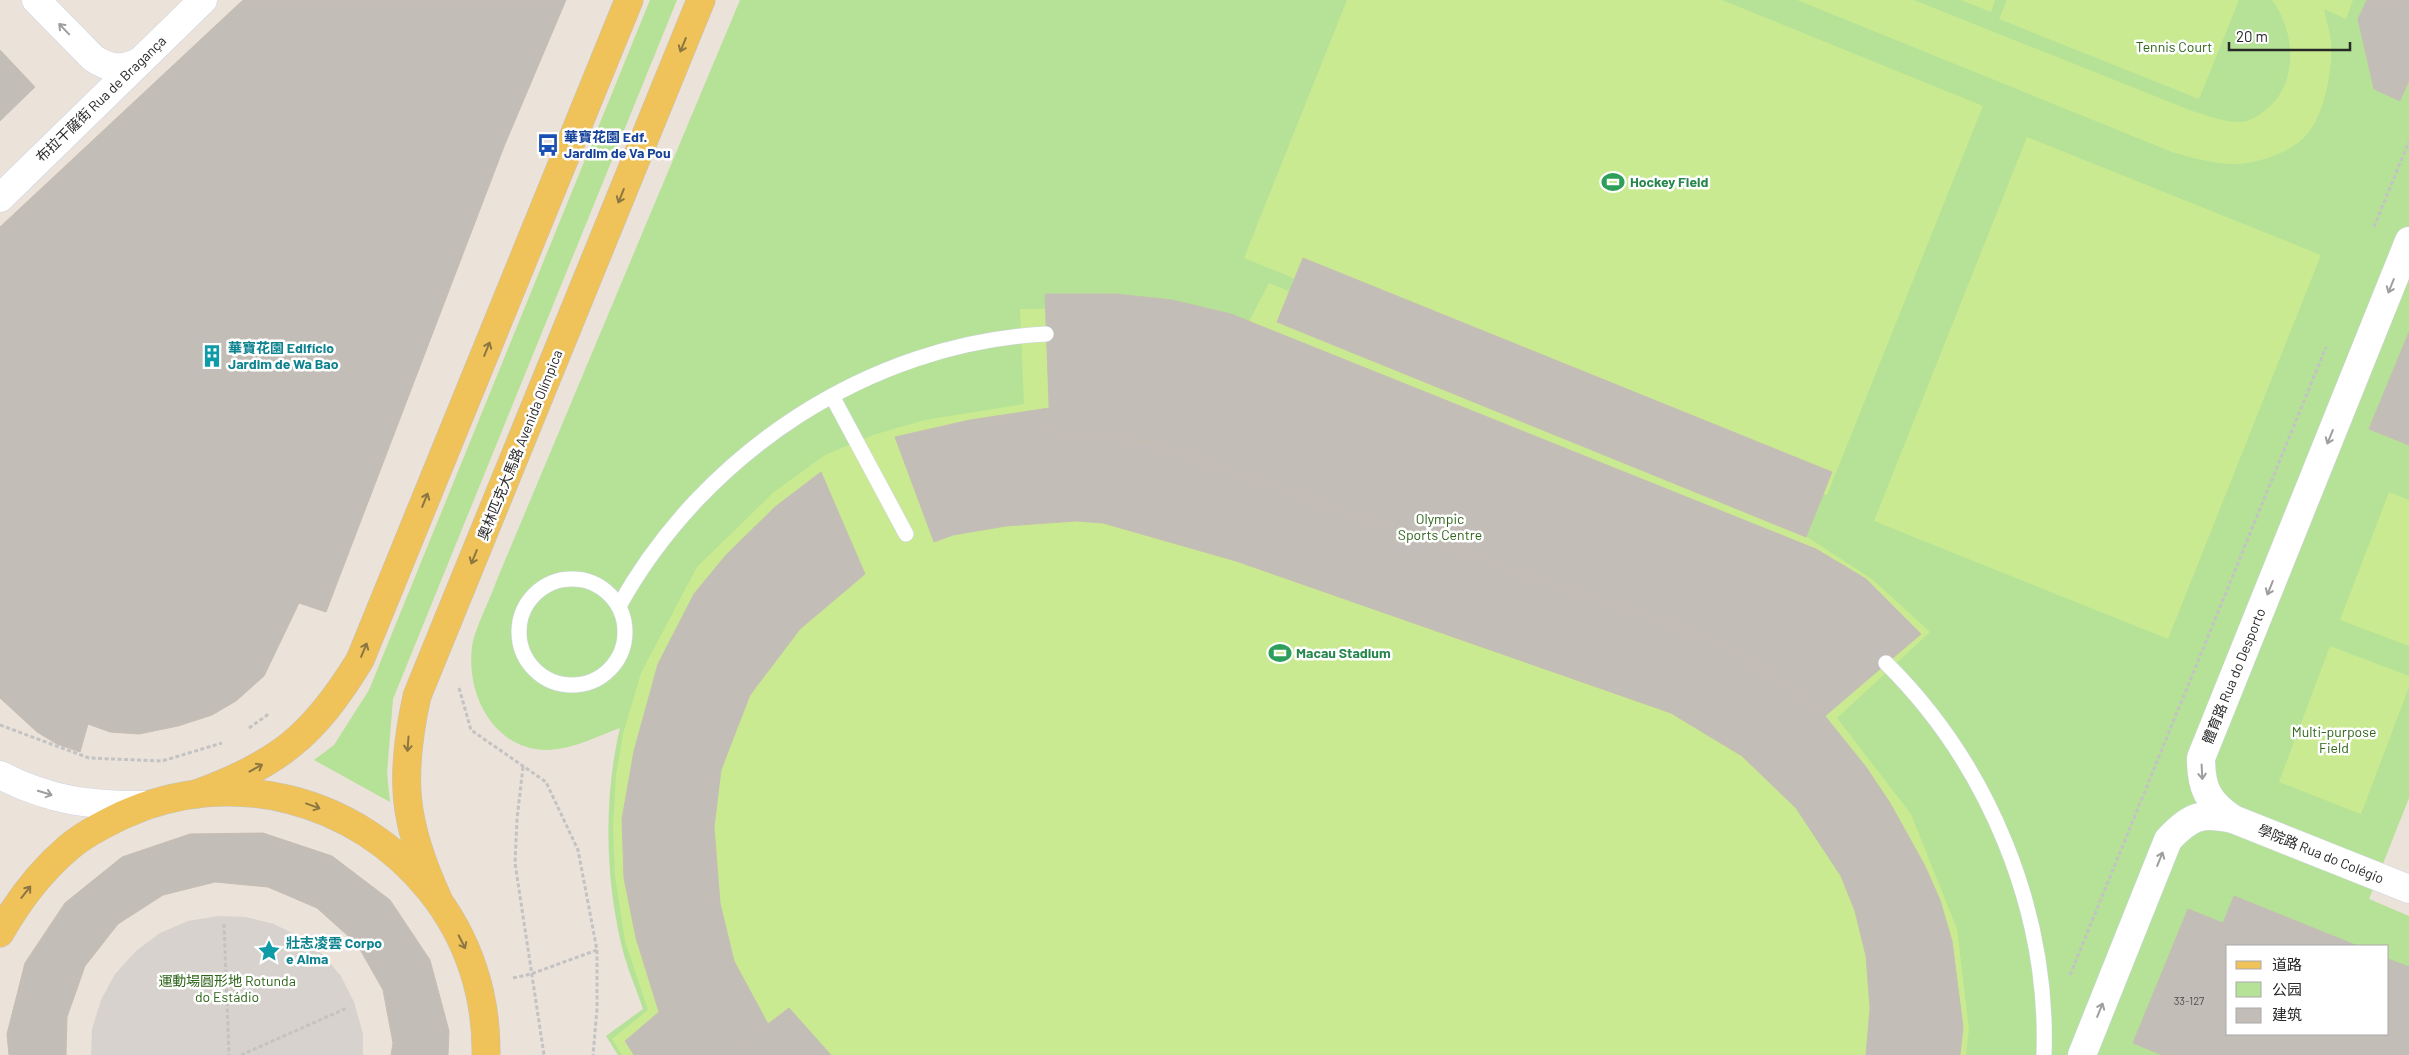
<svg xmlns="http://www.w3.org/2000/svg" width="2409" height="1055" font-family="Barlow,'Noto Sans SC',sans-serif">
  <rect width="100%" height="100%" fill="#ebe2da"/>
  <g fill="#b5e296" fill-rule="evenodd">
    <polygon points="650,0 677,0 393,699 387,773 390,802 314,760 334,745 369,690"/>
    <path d="M740 0H2409V798L2369 899 2409 916V1055H618L606 1036 643 1009C637 991 629 973 624 955 605 883 603 800 620 728 597 736 574 749 548 750 493 750 466 694 472 647 474 630 490 600 496 582ZM2228 946H2388V1034H2228Z"/>
  </g>
  <g fill="#caea91">
    <polygon points="1347,0 1722,0 1983,106 1827,495 1244,258"/>
    <path d="M1797 0H1914L2192 111C2207 115 2225 123 2241 122 2251 121 2260 115 2268 108 2299 82 2295 30 2272 0H2353L2346 19 2324 9C2326 20 2330 31 2331 42 2333 68 2325 113 2308 133 2293 152 2259 163 2236 164 2214 164 2193 158 2172 152Z"/>
    <polygon points="1961,0 1995,0 1991,12"/>
    <polygon points="2007,0 2239,0 2199,99 1999,19"/>
    <polygon points="2027,137 2321,255 2168,639 1874,521"/>
    <polygon points="1269,283 1805,499 1790,526 1872,579 1930,632 1837,718 1911,814 1957,929 1969,1029 1966,1055 622,1055 612,1039 648,1010 625,941 615,876 613,827 616,775 623,734 641,673 697,567 774,492 825,455 873,435 925,420 1024,404 1020,309 1154,309 1244,331"/>
    <polygon points="2389,492 2409,500 2409,646 2340,620"/>
    <polygon points="2330,646 2409,676 2409,687 2361,814 2279,782"/>
  </g>
  <polygon fill="#d7d2cd" points="218,916 246,917 274,924 300,937 322,954 341,976 354,1002 363,1034 363,1055 91,1055 92,1029 101,1000 115,974 136,951 160,933 188,921"/>
  <g fill="#c2bdb6" stroke="#c6beb4">
    <polygon points="243,0 566,0 505,144 326,612 299,603 264,676 236,701 212,715 178,726 139,734 110,732 88,724 80,752 57,744 37,732 0,698 0,227"/>
    <polygon points="2367,0 2409,0 2409,80 2400,101 2374,89 2358,19"/>
    <polygon points="0,50 35,87 0,121"/>
    <polygon points="1303,258 1832,472 1806,537 1277,322"/>
    <polygon points="1045,294 1116,294 1172,300 1231,314 1816,549 1866,579 1921,634 1825,716 1791,688 1751,661 1711,639 1148,442 1050,431"/>
    <polygon points="2409,332 2409,445 2369,429"/>
    <polygon points="1049,408 1050,431 1148,442 1711,639 1751,661 1791,688 1825,716 1866,767 1890,803 1925,866 1940,900 1952,941 1963,1027 1960,1055 1866,1055 1870,1008 1866,956 1855,911 1841,876 1796,808 1742,756 1671,713 1236,561 1103,523 1076,521 1006,526 953,535 934,542 895,437 970,420"/>
    <polygon points="821,472 865,574 800,629 750,695 721,770 714,827 720,903 734,961 768,1024 729,1055 634,1055 625,1041 659,1012 636,938 624,878 622,819 634,751 658,664 694,594 726,555 775,507"/>
    <polygon points="263,833 332,856 390,900 430,960 449,1031 448,1055 391,1055 393,1043 383,990 357,944 317,908 268,887 215,882 163,895 118,924 85,966 67,1017 66,1055 9,1055 7,1034 25,963 65,903 122,857 190,834"/>
    <polygon points="2234,896 2358,946 2228,946 2228,1034 2388,1034 2388,959 2409,967 2409,1055 2162,1055 2133,1043 2188,909 2223,923"/>
    <polygon points="789,1008 831,1055 729,1055 768,1024"/>
  </g>
  <g fill="none" stroke-linecap="round" stroke-linejoin="round">
    <defs>
      <g id="service">
        <polyline points="832,396 906,534"/>
        <circle cx="572" cy="632" r="53"/>
        <path d="M619 606C704 453 869 343 1046 334"/>
        <path d="M1886 663C1988 764 2049 910 2044 1055"/>
      </g>
      <g id="minor">
        <path d="M36 0 93 58C109 69 122 70 139 62"/>
        <polyline points="0,198 203,0"/>
        <path d="M2233 819C2208 802 2201 789 2201 758L2409 241"/>
      </g>
      <path id="tertiary" d="M2082 1055 2168 840C2190 816 2201 812 2233 819L2409 889"/>
      <path id="secondary" d="M0 775C51 801 91 806 148 805"/>
      <g id="primary">
        <path d="M196 794C279 764 314 735 360 660L629 0"/>
        <path d="M438 899C403 823 399 778 417 696L701 0"/>
        <path d="M0 933C18 901 40 872 68 848 84 834 104 824 123 815 231 765 357 799 430 890 468 937 487 995 486 1055"/>
      </g>
    </defs>
    <use href="#service" stroke="#cfd4e2" stroke-width="16"/>
    <use href="#minor" stroke="#cfd4e2" stroke-width="29"/>
    <use href="#tertiary" stroke="#cfd4e2" stroke-width="29"/>
    <use href="#secondary" stroke="#cfd4e2" stroke-width="29"/>
    <use href="#primary" stroke="#c3c3c3" stroke-width="29"/>
    <g stroke="#c3c3c3" stroke-width="3" stroke-dasharray="4 2.5" stroke-linecap="butt">
      <polyline points="2374,227 2409,141"/>
      <polyline points="459,688 471,730 546,782 578,850 597,950 597,1009 593,1055"/>
      <polyline points="0,725 89,758 162,761 222,743"/>
      <polyline points="249,728 270,713"/>
      <polyline points="523,767 517,819 515,863 544,1055"/>
      <polyline points="224,924 229,1055"/>
      <polyline points="2070,975 2326,347"/>
      <polyline points="513,978 531,974 597,950"/>
      <polyline points="241,1055 347,1008"/>
    </g>
    <use href="#service" stroke="#fff" stroke-width="15"/>
    <use href="#minor" stroke="#fff" stroke-width="28"/>
    <use href="#tertiary" stroke="#fff" stroke-width="28"/>
    <use href="#secondary" stroke="#fff" stroke-width="28"/>
    <use href="#primary" stroke="#f0c35a" stroke-width="28"/>
  </g>
  <defs><path id="oneway-shaft" d="M-6 0H5M1.5-3L5.5 0L1.5 3" fill="none" stroke-width="1.6" stroke-linecap="round" stroke-linejoin="round" transform="scale(1.25)"/></defs>
  <g stroke="#9e9e9e">
    <use href="#oneway-shaft" transform="translate(64 29) rotate(-134)"/>
    <use href="#oneway-shaft" transform="translate(2391 286) rotate(112)"/>
    <use href="#oneway-shaft" transform="translate(2330 437) rotate(112)"/>
    <use href="#oneway-shaft" transform="translate(2270 588) rotate(112)"/>
    <use href="#oneway-shaft" transform="translate(2202 772) rotate(87)"/>
    <use href="#oneway-shaft" transform="translate(45 793) rotate(17)"/>
    <use href="#oneway-shaft" transform="translate(2160 859) rotate(-68)"/>
    <use href="#oneway-shaft" transform="translate(2100 1010) rotate(-68)"/>
  </g>
  <g stroke="#8c7641">
    <use href="#oneway-shaft" transform="translate(683 45) rotate(112)"/>
    <use href="#oneway-shaft" transform="translate(621 196) rotate(112)"/>
    <use href="#oneway-shaft" transform="translate(487 349) rotate(-68)"/>
    <use href="#oneway-shaft" transform="translate(425 500) rotate(-68)"/>
    <use href="#oneway-shaft" transform="translate(474 557) rotate(112)"/>
    <use href="#oneway-shaft" transform="translate(364 650) rotate(-67)"/>
    <use href="#oneway-shaft" transform="translate(408 744) rotate(94)"/>
    <use href="#oneway-shaft" transform="translate(256 768) rotate(-29)"/>
    <use href="#oneway-shaft" transform="translate(313 806) rotate(20)"/>
    <use href="#oneway-shaft" transform="translate(26 892) rotate(-52)"/>
    <use href="#oneway-shaft" transform="translate(462 942) rotate(63)"/>
  </g>
  <defs>
    <symbol id="bus-bare" viewBox="-9 -9 18 18"><path d="M-5-6H5V4H4V6H2V4H-2V6H-4V4H-5ZM-3.5-4V0h7V-4ZM-3.5 1.2v1.5H-2V1.2ZM2 1.2v1.5H3.5V1.2Z" fill="#1a4fb4" stroke="#fff" stroke-width="2.5" paint-order="stroke"/></symbol>
    <symbol id="stadium-bare" viewBox="-9 -9 18 18"><path d="M0-5a6.5 5 0 1 0 0 10a6.5 5 0 1 0 0-10ZM-3.5-1.8h7v3.6h-7Z" fill="#2e9e5b" stroke="#fff" stroke-width="2.5" paint-order="stroke"/></symbol>
    <symbol id="building-bare" viewBox="-9 -9 18 18"><path d="M-4-6H4V6H1V3H-1V6H-4ZM-2.5-4.3h1.7v1.8h-1.7ZM.8-4.3h1.7v1.8H.8ZM-2.5-1h1.7V.8h-1.7ZM.8-1h1.7V.8H.8Z" fill="#0f9aa8" stroke="#fff" stroke-width="2.5" paint-order="stroke"/></symbol>
    <symbol id="sight-bare" viewBox="-9 -9 18 18"><path d="M0-6L1.8-2.2L6-1.7L2.9 1.2L3.7 5.4L0 3.3L-3.7 5.4L-2.9 1.2L-6-1.7L-1.8-2.2Z" fill="#0f9aa8" stroke="#fff" stroke-width="2.5" paint-order="stroke"/></symbol>
  </defs>
  <g fill-rule="evenodd">
    <use href="#bus-bare" x="532" y="129" width="32" height="32"/>
    <use href="#stadium-bare" x="1597" y="166" width="32" height="32"/>
    <use href="#building-bare" x="196" y="340" width="32" height="32"/>
    <use href="#stadium-bare" x="1264" y="637" width="32" height="32"/>
    <use href="#sight-bare" x="253" y="935" width="32" height="32"/>
  </g>
  <g text-anchor="middle" stroke-width="5" stroke-linejoin="round" paint-order="stroke">
    <g font-size="11" fill="#4e4d4c">
      <text x="2189" y="1005">33-127</text>
    </g>
    <g font-size="14" fill="#2e6519" stroke="#fff">
      <text x="2174" y="52">Tennis Court</text>
      <text x="1440" y="524">Olympic<tspan x="1440" dy="16">Sports Centre</tspan></text>
      <text x="2334" y="737">Multi-purpose<tspan x="2334" dy="16">Field</tspan></text>
      <text x="227" y="986">運動場圓形地 Rotunda<tspan x="227" dy="16">do Estádio</tspan></text>
    </g>
    <g font-size="14" fill="#282828" stroke="#fff">
      <text transform="translate(101 99) rotate(-44)" y="5">布拉干薩街 Rua de Bragança</text>
      <text transform="translate(520 445) rotate(-68)" y="5">奧林匹克大馬路 Avenida Olímpica</text>
      <text transform="translate(2234 676) rotate(-68)" y="5">體育路 Rua do Desporto</text>
      <text transform="translate(2321 854) rotate(22)" y="5">學院路 Rua do Colégio</text>
    </g>
    <g font-size="14" font-weight="bold" fill="#164399" stroke="#fff" text-anchor="start">
      <text x="564" y="142">華寶花園 Edf.<tspan x="564" dy="16">Jardim de Va Pou</tspan></text>
    </g>
    <g font-size="14" font-weight="bold" fill="#27864d" stroke="#fff" text-anchor="start">
      <text x="1630" y="187">Hockey Field</text>
      <text x="1296" y="658">Macau Stadium</text>
    </g>
    <g font-size="14" font-weight="bold" fill="#0d838f" stroke="#fff" text-anchor="start">
      <text x="228" y="353">華寶花園 Edifício<tspan x="228" dy="16">Jardim de Wa Bao</tspan></text>
      <text x="286" y="948">壯志凌雲 Corpo<tspan x="286" dy="16">e Alma</tspan></text>
    </g>
  </g>
  <rect x="2226" y="945" width="162" height="90" fill="#ffffff" stroke="#a9a9a9"/>
  <rect x="2236" y="961" width="25" height="8" fill="#f0c35a" stroke="#a9a9a9"/>
  <text x="2272" y="970" font-size="15" fill="#282828">道路</text>
  <rect x="2236" y="982" width="25" height="15" fill="#b5e296" stroke="#a9a9a9"/>
  <text x="2272" y="995" font-size="15" fill="#282828">公园</text>
  <rect x="2236" y="1008" width="25" height="15" fill="#c2bdb6" stroke="#a9a9a9"/>
  <text x="2272" y="1020" font-size="15" fill="#282828">建筑</text>
  <path d="M2229 42v8h121v-8" fill="none" stroke="#282828" stroke-width="2.5"/>
  <text x="2236" y="42" font-size="15" fill="#282828" stroke="#ffffff" stroke-width="4" paint-order="stroke">20 m</text>
</svg>
